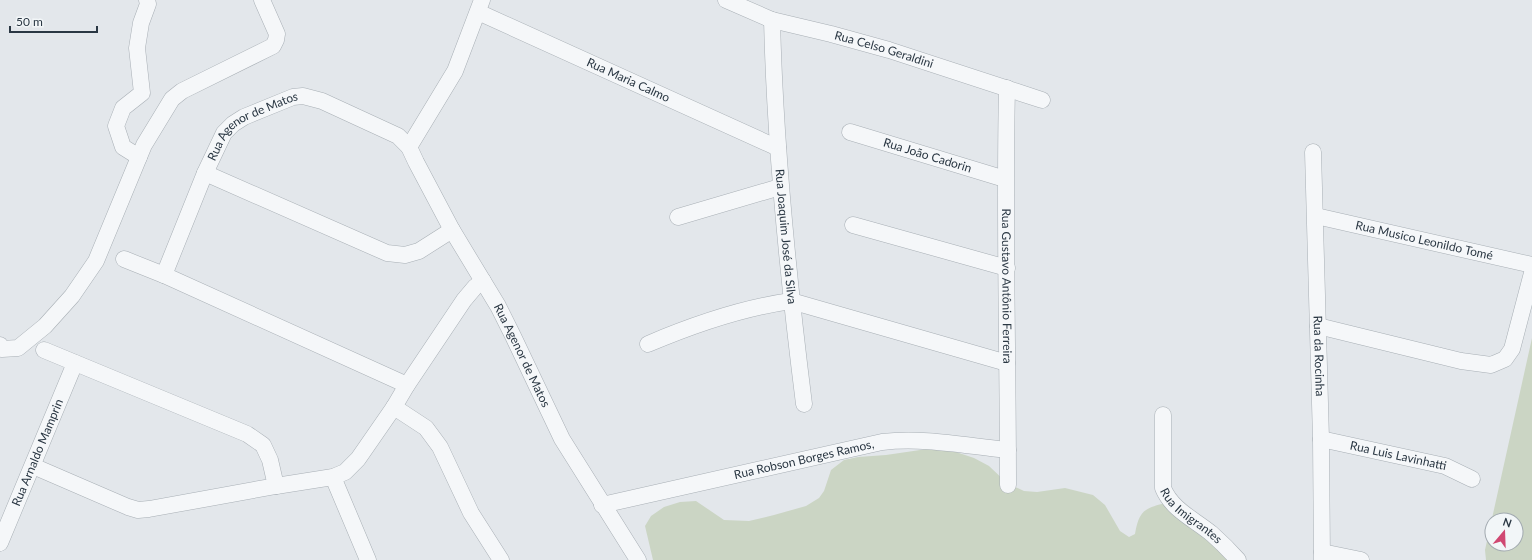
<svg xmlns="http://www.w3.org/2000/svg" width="1532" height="560" font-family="Lato,sans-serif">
  <rect width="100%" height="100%" fill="#e3e7eb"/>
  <g fill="#cbd5c4" fill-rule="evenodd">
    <path d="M1532 338V560H1486L1485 550ZM1492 520H1516V544H1492Z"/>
    <path d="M927 449 950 450 974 458 989 466 1007 483 1024 491 1037 492 1065 488 1093 495 1105 505 1120 531 1129 537 1135 534C1139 511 1144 508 1166 503L1232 560H653L645 526 651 516 664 507 680 502 696 501 724 520 749 521 774 515 806 506 819 498 824 491 831 470 844 460 858 457 886 455Z"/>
  </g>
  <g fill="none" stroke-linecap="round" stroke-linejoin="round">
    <defs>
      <g id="minor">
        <path id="s1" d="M726 0 772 20 831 34 889 50 1042 100"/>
        <path id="s2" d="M478 12 778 148"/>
        <path id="s3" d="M772 20C775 149 788 277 804 404"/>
        <path id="s4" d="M1007 88C1004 220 1008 353 1008 485"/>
        <path id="s5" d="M850 132 1005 179"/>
        <polyline points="409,147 455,71 482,0"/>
        <path id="s6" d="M1313 152 1321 439 1322 560"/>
        <polyline points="139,157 123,147 116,126 123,108 142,93 137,48 141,23 148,4 147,0"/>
        <polyline points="205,173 387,253 405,255 419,251 452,230"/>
        <path id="s7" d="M1316 216 1532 265"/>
        <polyline points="678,217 780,187"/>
        <polyline points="853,225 1007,268"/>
        <polyline points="124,259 164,275 407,385"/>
        <path id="s8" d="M164 275 205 173 224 133 233 124 244 117 293 97 303 96 322 101 398 136 409 147 416 162 452 230 498 306 513 336 562 439 638 560"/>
        <polyline points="1318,326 1461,361 1491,365 1505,359 1512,349 1532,273"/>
        <path d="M648 344C695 324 741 308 791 301L1007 363"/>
        <polyline points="0,345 2,349 18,348 45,326 72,296 96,261 144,145 172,99 182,91 273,46 276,40 277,34 262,0"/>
        <polyline points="44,350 247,434 263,445 270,460 276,486"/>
        <polyline points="394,407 426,428 440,447 471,513 501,560"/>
        <path id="s9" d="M1163 415V488C1172 510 1194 519 1212 534 1221 542 1230 551 1238 560"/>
        <path id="s10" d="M1321 439 1445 466 1472 479"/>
        <polyline points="33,466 128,507 138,510 149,509 276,486 333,477 345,472 358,459 394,407 407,385 464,300 475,287 483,281"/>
        <polyline points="333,477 368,560"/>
        <path id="s11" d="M602 505 882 442C924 437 966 446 1008 450"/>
        <path id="s12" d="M0 543 75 363"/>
        <polyline points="1322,552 1361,560"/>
      </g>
    </defs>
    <use href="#minor" stroke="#a8afb5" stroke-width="17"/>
    <use href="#minor" stroke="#f5f7f9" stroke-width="16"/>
  </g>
  <g text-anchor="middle" stroke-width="3" stroke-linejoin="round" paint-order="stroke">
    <g font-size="12" fill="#2a3743" stroke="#f2f6f8">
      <text dy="4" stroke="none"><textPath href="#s1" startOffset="166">Rua Celso Geraldini</textPath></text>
      <text dy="4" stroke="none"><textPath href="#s2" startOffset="165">Rua Maria Calmo</textPath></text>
      <text dy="4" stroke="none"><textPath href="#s8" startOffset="181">Rua Agenor de Matos</textPath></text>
      <text dy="4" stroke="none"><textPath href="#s5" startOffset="81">Rua João Cadorin</textPath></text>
      <text dy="4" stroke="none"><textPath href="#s3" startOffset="217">Rua Joaquim José da Silva</textPath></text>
      <text dy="4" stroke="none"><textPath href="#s7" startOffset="111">Rua Musico Leonildo Tomé</textPath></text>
      <text dy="4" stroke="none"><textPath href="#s4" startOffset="198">Rua Gustavo Antônio Ferreira</textPath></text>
      <text dy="4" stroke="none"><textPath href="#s8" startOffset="599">Rua Agenor de Matos</textPath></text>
      <text dy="4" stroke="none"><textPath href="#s6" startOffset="204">Rua da Rocinha</textPath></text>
      <text dy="4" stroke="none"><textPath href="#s12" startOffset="98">Rua Arnaldo Mamprin</textPath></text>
      <text dy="4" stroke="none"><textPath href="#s10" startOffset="79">Rua Luis Lavinhatti</textPath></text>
      <text dy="4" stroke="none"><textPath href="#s11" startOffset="207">Rua Robson Borges Ramos,</textPath></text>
      <text dy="4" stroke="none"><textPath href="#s9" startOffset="113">Rua Imigrantes</textPath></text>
    </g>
  </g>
  <g transform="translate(1504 532) rotate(19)"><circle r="19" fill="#f2f6f8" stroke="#a2aab0"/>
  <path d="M0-3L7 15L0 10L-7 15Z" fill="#d04872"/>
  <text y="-6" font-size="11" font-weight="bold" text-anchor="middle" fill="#2a3743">N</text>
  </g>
  <path d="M10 26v6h87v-6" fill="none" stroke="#2a3743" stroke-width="2"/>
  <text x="16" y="26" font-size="12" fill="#2a3743" stroke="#f2f6f8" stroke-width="3" paint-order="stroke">50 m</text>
</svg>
